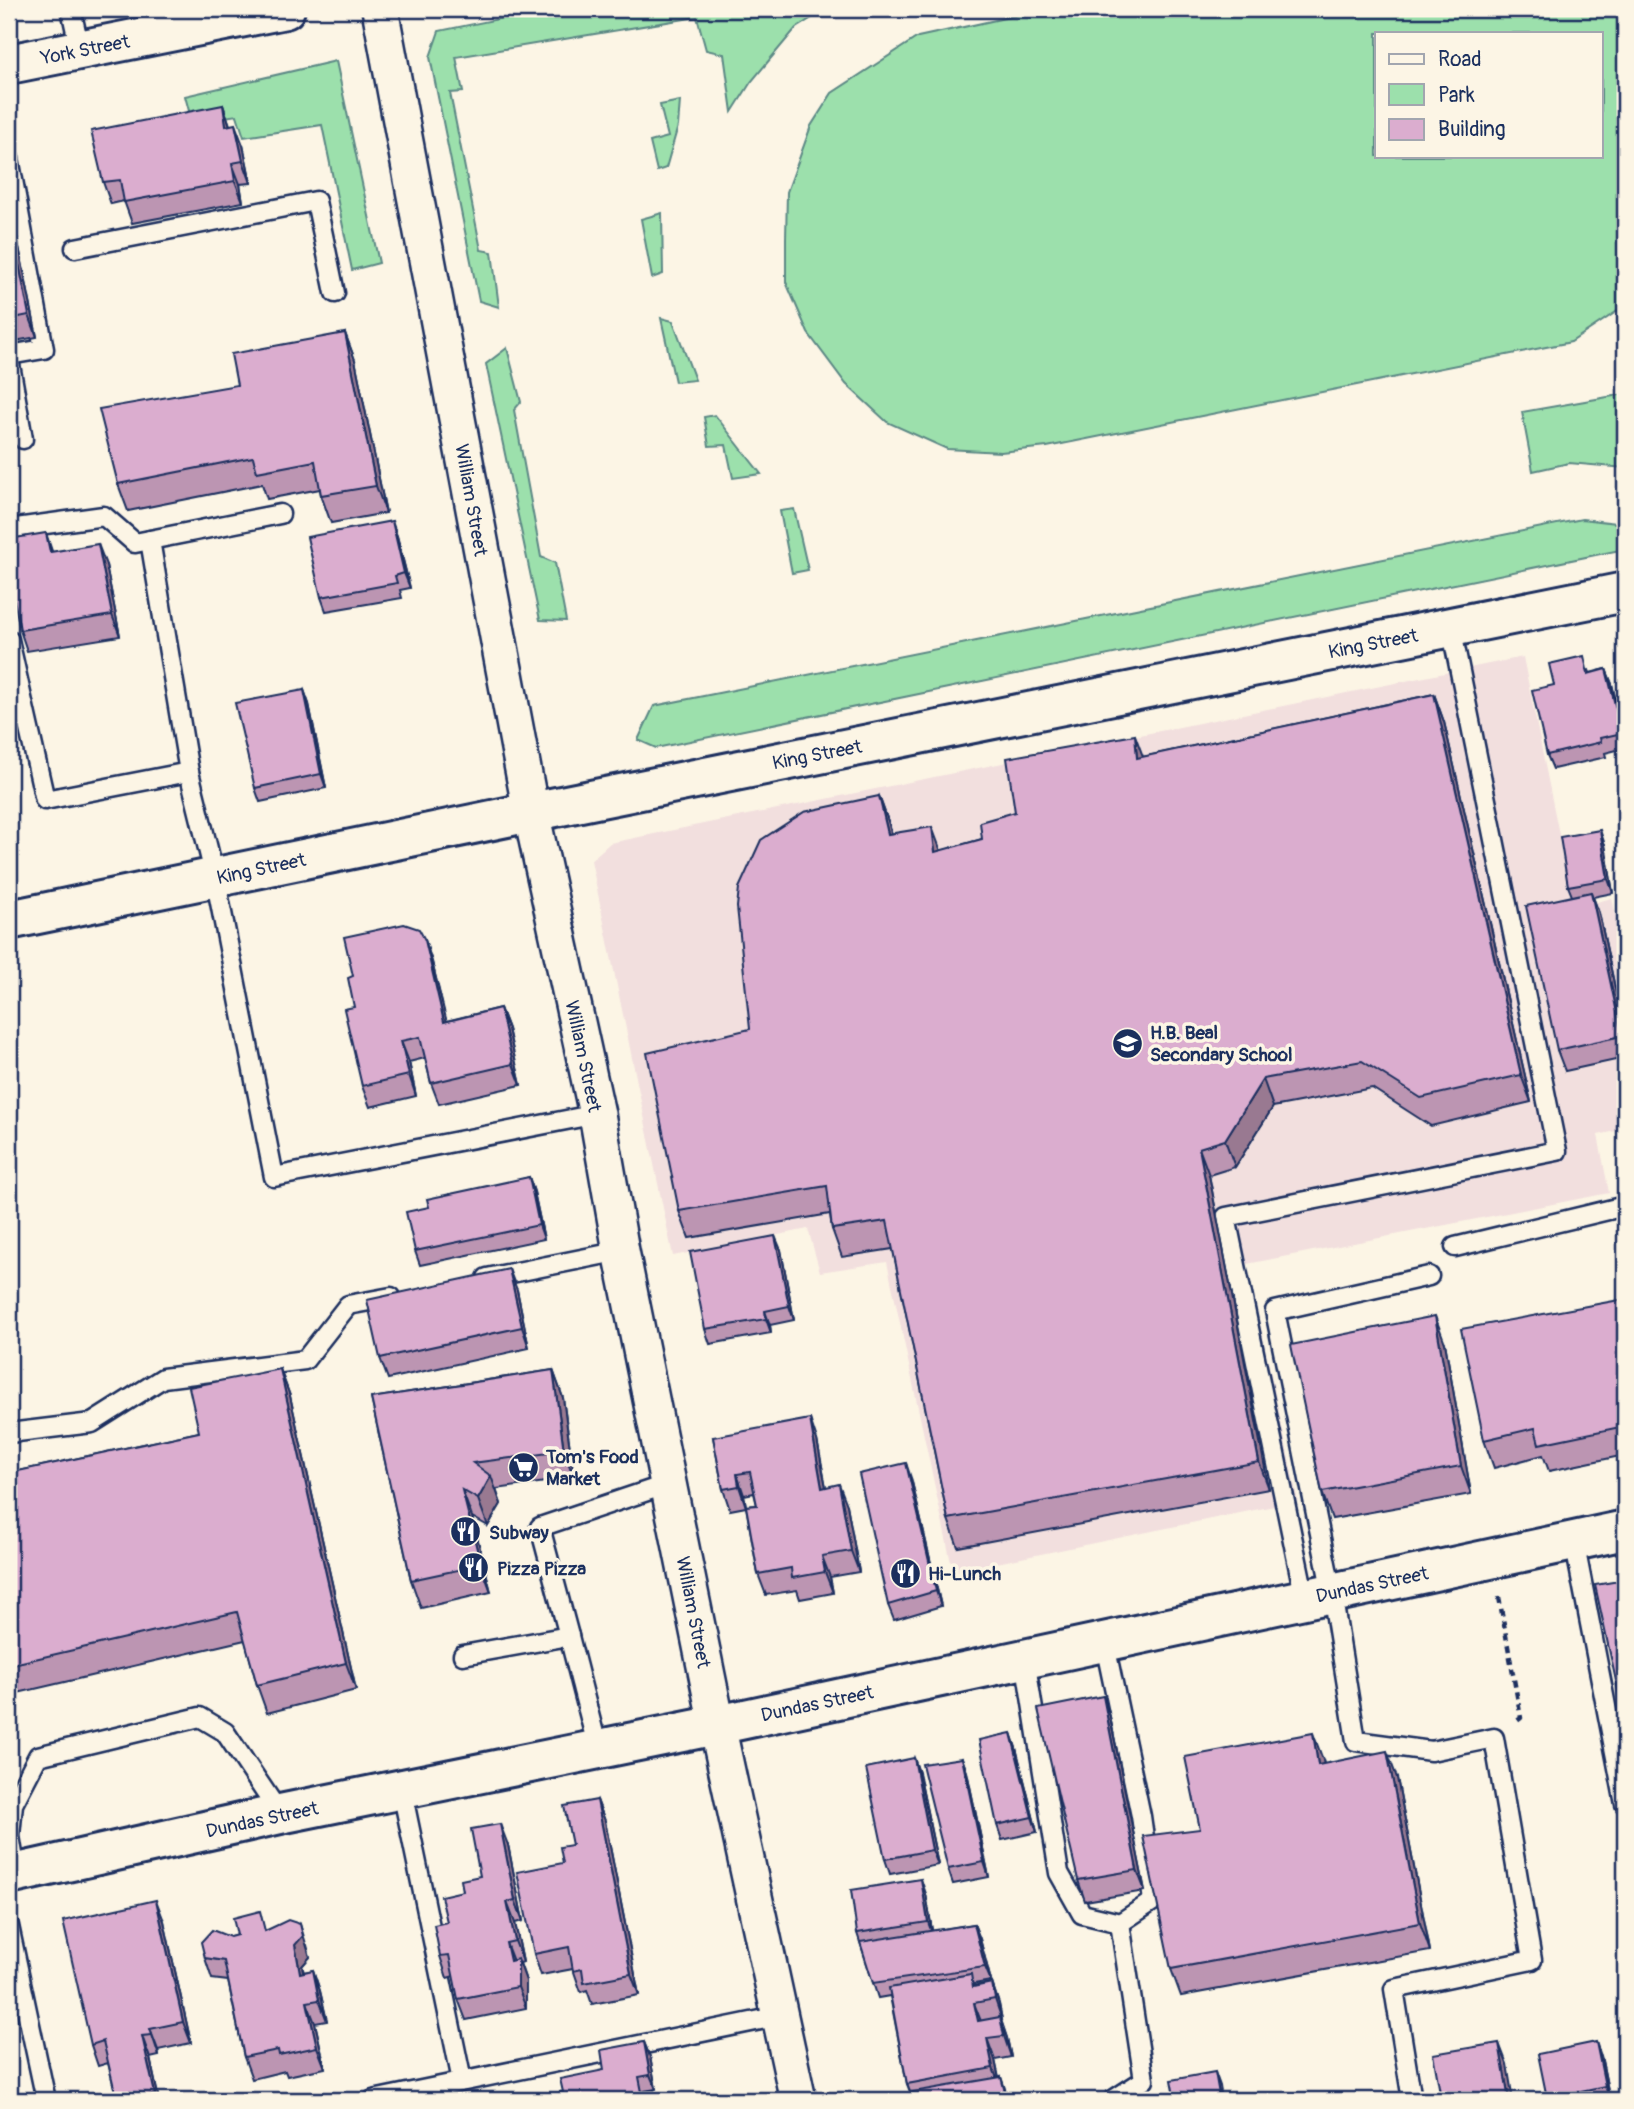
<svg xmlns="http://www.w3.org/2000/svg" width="1634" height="2109" font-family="Pangolin,sans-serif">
  <rect width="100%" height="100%" fill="#fcf5e5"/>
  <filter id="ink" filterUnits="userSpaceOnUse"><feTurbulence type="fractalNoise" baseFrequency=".0143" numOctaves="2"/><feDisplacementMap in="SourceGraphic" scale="14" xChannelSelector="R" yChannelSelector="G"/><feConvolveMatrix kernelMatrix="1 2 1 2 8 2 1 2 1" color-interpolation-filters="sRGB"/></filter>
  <g filter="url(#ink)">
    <polygon fill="#f2dfde" points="1523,657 1574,908 1612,898 1625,957 1625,1129 1598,1135 1609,1193 1247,1264 1298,1501 953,1572 887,1262 820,1272 808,1229 673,1256 591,860 610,843"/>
    <g fill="#9ce0ac" stroke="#5c8885" stroke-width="2" fill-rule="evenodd">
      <polygon points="547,9 826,9 796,28 751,82 732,112 724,54 706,50 697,17 456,57 463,92 450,93 481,250 492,252 499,307 479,301 430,57 439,31"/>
      <path d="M1046 9H1625V306L1571 342 1047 447 1001 452 947 449 887 422 846 384 808 333 786 282V239L787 192 811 126 832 93 918 37ZM1377 33H1601V156H1377Z"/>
      <polygon points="336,61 379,263 352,270 322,125 244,137 237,115 192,122 185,96"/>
      <polygon points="680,101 678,126 666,168 657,171 650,142 668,137 660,105"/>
      <polygon points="662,213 663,274 652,278 641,219"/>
      <polygon points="661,318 673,321 695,380 675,382"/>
      <polygon points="507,348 521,402 514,410 541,557 555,563 566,621 540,620 486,364"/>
      <polygon points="1625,394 1625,468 1569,463 1533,471 1522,412"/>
      <polygon points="715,415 761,474 733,478 726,445 709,446 704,417"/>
      <polygon points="794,509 808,570 792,573 780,511"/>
      <polygon points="1582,519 1625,524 1625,549 656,748 638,740 654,706"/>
    </g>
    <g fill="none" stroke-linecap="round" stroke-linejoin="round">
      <defs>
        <g id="lane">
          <polyline points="71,9 80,50"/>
          <polyline points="9,158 44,349 9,355"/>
          <polyline points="75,248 316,201 335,293"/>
          <polyline points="9,359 23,439"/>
          <polyline points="9,529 104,516 135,543 280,514"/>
          <polyline points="9,640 45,800 189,772 150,540"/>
          <polyline points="189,772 215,877 274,1177 597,1114"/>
          <polyline points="1455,1247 1625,1206"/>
          <polyline points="487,1278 621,1251"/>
          <polyline points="9,1433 92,1423 163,1378 305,1360 348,1305 391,1297"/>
          <polyline points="1574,1541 1625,1804"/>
          <polyline points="1305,1599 1226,1217 1557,1151 1451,627"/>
          <polyline points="569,1636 598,1749"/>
          <polyline points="463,1655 569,1636 540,1527 668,1484"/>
          <polyline points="1025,1659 1059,1873 1082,1914 1120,1923 1153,1901 1141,1816 1104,1640"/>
          <polyline points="402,1791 462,2081"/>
          <polyline points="16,1873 10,1836 13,1804 38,1756 200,1717 225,1732 280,1814"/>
          <polyline points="9,1926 46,2100"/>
          <polyline points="373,2100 780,2016"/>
          <polyline points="1113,2100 1144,2080 1120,1923"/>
          <polyline points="1412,2100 1394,1989 1532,1960 1494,1738 1431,1751 1356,1741 1332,1593 1275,1311 1429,1276"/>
        </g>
        <polyline id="street" points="380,9 531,812 597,1114 621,1251 717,1725 798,2100"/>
        <g id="secondary">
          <polyline points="9,64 285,9"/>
          <polyline points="9,920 531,812 1625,592"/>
          <polyline points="9,1875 280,1814 717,1725 1625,1530"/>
        </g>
      </defs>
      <use href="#lane" stroke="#1b2f5e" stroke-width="23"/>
      <use href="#street" stroke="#1b2f5e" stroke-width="40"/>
      <use href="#secondary" stroke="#1b2f5e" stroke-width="44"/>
      <polyline stroke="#1b2f5e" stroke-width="4.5" stroke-dasharray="7 5" stroke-linecap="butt" points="1499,1597 1521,1718 1517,1721"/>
      <use href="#lane" stroke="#fcf5e5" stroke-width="18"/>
      <use href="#street" stroke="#fcf5e5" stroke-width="35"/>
      <use href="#secondary" stroke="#fcf5e5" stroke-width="38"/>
    </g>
    <g fill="#bc95b2" stroke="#1b2f5e" stroke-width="2" fill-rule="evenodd">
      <polygon points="223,105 230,125 243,145 251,183 240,184 243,202 132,223 124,201 111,204 103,182"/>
      <polygon points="9,197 37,337 9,342"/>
      <polygon points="345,333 355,360 386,513 331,523 321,495 320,489 267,499 262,484 128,511 118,484 237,385"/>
      <polygon points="397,536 410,588 400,590 402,598 326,611 321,597"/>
      <polygon points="53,552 106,565 120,636 27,651 20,630"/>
      <polygon points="1606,669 1612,684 1625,739 1625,748 1605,753 1606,757 1553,769 1547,755 1554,685 1589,670 1590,673"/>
      <polygon points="304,690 309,704 326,788 260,802 255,788"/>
      <polygon points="1434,694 1444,722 1531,1102 1431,1126 1372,1088 1273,1107 1235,1167 1209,1175 1269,1489 958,1547 948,1519 893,1249 842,1257 832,1229 830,1214 689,1238 679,1211 750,1029 879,796 889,824 892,834 941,851 982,839 1015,812 1143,757"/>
      <polygon points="1605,845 1613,893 1593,897 1599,913 1625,1035 1625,1058 1565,1071 1557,1050 1572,896 1568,886"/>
      <polygon points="425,940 432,962 446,1021 500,1008 508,1029 521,1085 439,1104 431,1083 425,1058 409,1062 416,1096 370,1107 362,1086 353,976"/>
      <polygon points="529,1177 534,1192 544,1239 420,1265 415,1251 429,1207"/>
      <polygon points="781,1250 794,1320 770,1325 771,1333 710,1344 705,1329"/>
      <polygon points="517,1290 529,1348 388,1379 380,1358"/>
      <polygon points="1625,1299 1625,1455 1549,1471 1543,1455 1494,1468 1484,1440"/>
      <polygon points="1445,1343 1471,1494 1332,1519 1322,1492"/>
      <polygon points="280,1369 290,1396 356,1690 267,1713 257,1685 245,1640 9,1695 9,1473 199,1432"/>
      <polygon points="553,1370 563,1398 574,1478 496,1489 501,1504 488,1526 472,1517 491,1592 421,1608 411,1580 371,1398"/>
      <path d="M713 1437 817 1440 826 1487 847 1505 859 1572 830 1577 833 1593 800 1599 797 1590 766 1595 758 1574 746 1507 730 1510 723 1489ZM754 1493 757 1505 746 1506 744 1495Z"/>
      <polygon points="911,1478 941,1606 894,1620 888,1605"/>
      <polygon points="1103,1696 1110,1717 1145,1891 1085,1901 1078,1880"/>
      <polygon points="1011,1733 1016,1748 1037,1832 1002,1840 997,1825"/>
      <polygon points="914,1758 919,1773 938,1865 890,1874 885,1859"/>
      <polygon points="962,1758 967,1772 989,1877 953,1884 948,1869"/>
      <polygon points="1323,1760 1324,1764 1397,1778 1430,1951 1181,1996 1171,1969 1200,1829"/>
      <polygon points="597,1800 605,1821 639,1995 592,2004 587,1990 581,1992 573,1969 541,1975 534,1954 563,1863"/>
      <polygon points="508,1845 523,1921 515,1923 523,1962 520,1963 526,1981 526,2008 466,2020 458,1999 454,1976 447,1978 440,1956 447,1922 463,1891 480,1876"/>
      <polygon points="926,1894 932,1931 974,1924 980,1939 991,1981 974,1984 975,1986 992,1983 999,2004 1002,2020 1001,2020 1007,2038 1011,2057 995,2060 999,2078 1001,2077 1009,2100 913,2100 907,2084 890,1996 878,1998 857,1933"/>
      <polygon points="164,1921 191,2043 158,2050 159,2056 150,2058 159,2100 117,2100 108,2063 98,2066 91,2045"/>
      <polygon points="267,1930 307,1945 310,1957 302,1966 304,1972 313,1970 320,1991 327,2021 315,2023 325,2068 287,2076 285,2071 252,2079 244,2057 228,1981 212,1979 205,1958 230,1937"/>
      <polygon points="644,2042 650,2057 656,2089 644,2091 654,2090 657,2100 544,2100 563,2092 604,2070"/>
      <polygon points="1601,2056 1610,2100 1548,2100 1547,2098"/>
    </g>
    <g fill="#997991" stroke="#1b2f5e" stroke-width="2">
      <polygon points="223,105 230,126 226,126"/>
      <polygon points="235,124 243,145 251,183 243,161"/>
      <polygon points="232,163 240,184 243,202 235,181"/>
      <polygon points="9,197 37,337 29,315 9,214"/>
      <polygon points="345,333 355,360 386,513 376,486"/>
      <polygon points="392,521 397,536 410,588 404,573"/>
      <polygon points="46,533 53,554 50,552"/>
      <polygon points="98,544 106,565 120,636 112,615"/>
      <polygon points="1606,669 1612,684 1625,742 1622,733"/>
      <polygon points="304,690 309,704 326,788 321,774"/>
      <polygon points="1434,694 1444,722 1531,1102 1521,1075"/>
      <polygon points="1135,735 1145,762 1137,758"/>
      <polygon points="879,796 889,824 898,862 888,834"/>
      <polygon points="932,827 942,854 935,852"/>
      <polygon points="1600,830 1605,845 1613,893 1608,879"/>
      <polygon points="1591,892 1599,913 1625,1035 1625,1044 1622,1036"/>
      <polygon points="425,940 432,962 452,1043 444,1022"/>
      <polygon points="500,1008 508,1029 521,1085 513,1064"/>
      <polygon points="401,1041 409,1062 416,1096 409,1075"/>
      <polygon points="1263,1079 1273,1107 1235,1167 1225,1140"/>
      <polygon points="1199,1148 1209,1175 1269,1489 1259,1462"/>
      <polygon points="529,1177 534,1192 544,1239 539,1225"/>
      <polygon points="775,1236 781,1250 794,1320 789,1306"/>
      <polygon points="509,1269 517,1290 529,1348 522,1327"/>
      <polygon points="765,1311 770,1325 771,1333 766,1319"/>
      <polygon points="1435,1316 1445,1343 1471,1494 1461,1466"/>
      <polygon points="280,1369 290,1396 356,1690 346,1663"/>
      <polygon points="553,1370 563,1398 574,1478 564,1451"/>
      <polygon points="810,1419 817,1440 830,1509 822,1488"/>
      <polygon points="906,1463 911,1478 941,1606 936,1591"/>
      <polygon points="737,1474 744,1495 746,1507 739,1486"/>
      <polygon points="491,1476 501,1504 488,1526 478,1499"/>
      <polygon points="839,1484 847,1505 859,1572 851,1551"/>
      <polygon points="462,1490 472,1517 491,1592 481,1565"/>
      <polygon points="822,1556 830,1577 833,1593 825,1572"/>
      <polygon points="1103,1696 1110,1717 1145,1891 1137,1870"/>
      <polygon points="1011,1733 1016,1748 1037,1832 1032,1817"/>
      <polygon points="1313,1733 1323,1760 1328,1792 1318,1765"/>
      <polygon points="1387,1751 1397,1778 1430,1951 1420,1923"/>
      <polygon points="914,1758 919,1773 938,1865 932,1850"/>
      <polygon points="962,1758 967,1772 989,1877 984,1862"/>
      <polygon points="597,1800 605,1821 639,1995 631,1974"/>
      <polygon points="500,1824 508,1845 523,1921 515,1900"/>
      <polygon points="921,1879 926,1894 933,1936 928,1922"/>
      <polygon points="156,1900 164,1921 191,2043 183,2022"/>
      <polygon points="507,1902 515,1923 523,1962 515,1941"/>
      <polygon points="300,1924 310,1957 302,1966 308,1994 300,1973 295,1945"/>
      <polygon points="974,1924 980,1939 991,1981 985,1967"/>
      <polygon points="506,1943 514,1964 510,1961"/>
      <polygon points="518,1959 526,1981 526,2008 518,1987"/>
      <polygon points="313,1970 320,1991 327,2021 319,2000"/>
      <polygon points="992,1983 999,2004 1002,2020 995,1999"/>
      <polygon points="307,2002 315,2023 325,2068 317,2047"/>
      <polygon points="974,2003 982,2024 978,2021"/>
      <polygon points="1000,2017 1007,2038 1011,2057 1004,2036"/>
      <polygon points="150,2029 158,2050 159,2056"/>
      <polygon points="142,2036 150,2058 159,2100 157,2100 155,2094"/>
      <polygon points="987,2038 995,2060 1001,2089 993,2068"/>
      <polygon points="644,2042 650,2057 656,2089 650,2075"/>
      <polygon points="1596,2042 1601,2056 1610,2100 1605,2086"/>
      <polygon points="1499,2043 1507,2064 1513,2100 1509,2100"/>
      <polygon points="1215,2072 1220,2086 1222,2100 1220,2100"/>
    </g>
    <g fill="#dbadcf" stroke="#1b2f5e" stroke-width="2">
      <polygon points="223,105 226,126 235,124 243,161 232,163 235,181 124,202 120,180 103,182 91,131"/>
      <polygon points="9,214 29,315 9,319"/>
      <polygon points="345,333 376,486 321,495 315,461 257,472 253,457 118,484 99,409 237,385 231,354"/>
      <polygon points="392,521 404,573 395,576 397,583 321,597 307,537"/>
      <polygon points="46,533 50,552 98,544 112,615 20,630 9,572 9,539"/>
      <polygon points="1584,656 1588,674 1606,669 1622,733 1600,738 1601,742 1547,755 1532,690 1554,685 1549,664"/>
      <polygon points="304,690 321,774 255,788 235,703"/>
      <polygon points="1434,694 1521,1075 1421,1098 1362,1061 1263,1079 1225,1140 1199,1148 1259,1462 948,1519 887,1221 832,1229 827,1186 679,1211 647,1053 750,1029 737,907 739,888 761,840 804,812 879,796 888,834 932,827 935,852 982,839 980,822 1015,812 1007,758 1135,735 1137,758"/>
      <polygon points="1600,830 1608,879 1568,886 1560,837"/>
      <polygon points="1591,892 1622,1036 1557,1050 1526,906"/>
      <polygon points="404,924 419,929 425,940 444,1022 500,1008 513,1064 431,1083 420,1037 401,1041 409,1075 362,1086 344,1009 354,1007 348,978 353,976 344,937"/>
      <polygon points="529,1177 539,1225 415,1251 406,1212 429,1207 427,1199"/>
      <polygon points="775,1236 789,1306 765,1311 766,1319 705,1329 690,1252"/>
      <polygon points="509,1269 522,1327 380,1358 367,1300"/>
      <polygon points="1625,1299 1625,1426 1539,1444 1535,1428 1484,1440 1461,1329"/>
      <polygon points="1435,1316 1461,1466 1322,1492 1291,1345"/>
      <polygon points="280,1369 346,1663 257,1685 237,1612 9,1665 9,1473 199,1432 189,1387"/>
      <polygon points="553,1370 564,1451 473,1463 491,1476 478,1499 462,1490 481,1565 411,1580 371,1398"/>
      <polygon points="810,1419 822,1488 839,1484 851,1551 822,1556 825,1572 792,1578 791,1568 758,1574 746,1506 757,1505 750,1472 737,1474 739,1486 723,1489 713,1437"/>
      <polygon points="906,1463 936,1591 888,1605 859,1474"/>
      <polygon points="1625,1580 1625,1722 1595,1585"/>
      <polygon points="1103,1696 1137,1870 1078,1880 1038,1709"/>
      <polygon points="1011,1733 1032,1817 997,1825 979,1740"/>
      <polygon points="1313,1733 1318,1765 1387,1751 1420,1923 1171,1969 1143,1836 1200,1829 1185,1757"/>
      <polygon points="914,1758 932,1850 885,1859 866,1768"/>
      <polygon points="962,1758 984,1862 948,1869 922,1764"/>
      <polygon points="597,1800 631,1974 584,1983 582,1969 573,1971 569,1947 534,1954 517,1872 563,1863 560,1847 572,1845 564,1806"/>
      <polygon points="500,1824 515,1900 507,1902 515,1941 506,1943 510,1961 518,1959 518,1987 458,1999 449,1955 440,1956 434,1925 447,1922 441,1896 463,1891 461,1880 480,1876 471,1829"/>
      <polygon points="921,1879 928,1922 857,1933 851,1890"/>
      <polygon points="156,1900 183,2022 150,2029 152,2035 142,2036 155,2094 128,2100 117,2100 103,2041 91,2045 63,1921"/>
      <polygon points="260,1911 265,1931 288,1920 300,1924 303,1936 295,1945 300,1973 313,1970 319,2000 307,2002 317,2047 279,2055 278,2050 244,2057 224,1961 205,1958 201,1942 212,1930 230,1937 237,1935 233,1918"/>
      <polygon points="974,1924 985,1967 873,1983 860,1942"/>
      <polygon points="971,1974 973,1987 992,1983 995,1999 974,2003 978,2021 1000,2017 1004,2036 987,2038 993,2068 907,2084 889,1988"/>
      <polygon points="644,2042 650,2075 639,2077 642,2092 654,2090 655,2100 544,2100 543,2096 563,2092 560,2079 604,2070 601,2050"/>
      <polygon points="1596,2042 1605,2086 1547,2098 1538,2054"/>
      <polygon points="1499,2043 1509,2100 1446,2100 1441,2098 1433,2054"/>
      <polygon points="1215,2072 1220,2100 1175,2100 1171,2080"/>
      <polygon points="1001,2077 1007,2100 914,2100 913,2092"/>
    </g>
  </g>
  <defs>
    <symbol id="school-disc" viewBox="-11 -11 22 22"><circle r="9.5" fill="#1b2f5e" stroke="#fcf5e5"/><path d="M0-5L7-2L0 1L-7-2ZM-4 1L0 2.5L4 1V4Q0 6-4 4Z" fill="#fff"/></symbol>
    <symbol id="supermarket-disc" viewBox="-11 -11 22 22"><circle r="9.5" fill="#1b2f5e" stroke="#fcf5e5"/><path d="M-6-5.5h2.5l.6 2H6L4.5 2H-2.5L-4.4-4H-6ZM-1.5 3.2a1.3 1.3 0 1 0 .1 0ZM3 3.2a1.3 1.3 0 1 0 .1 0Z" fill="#fff"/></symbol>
    <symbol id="restaurant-disc" viewBox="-11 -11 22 22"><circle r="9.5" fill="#1b2f5e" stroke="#fcf5e5"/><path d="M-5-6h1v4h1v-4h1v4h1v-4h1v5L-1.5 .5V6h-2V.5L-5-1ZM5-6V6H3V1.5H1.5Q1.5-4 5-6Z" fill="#fff"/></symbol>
  </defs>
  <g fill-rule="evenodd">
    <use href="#school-disc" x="1110" y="1026" width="35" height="35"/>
    <use href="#supermarket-disc" x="506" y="1450" width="35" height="35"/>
    <use href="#restaurant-disc" x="448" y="1514" width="35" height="35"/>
    <use href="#restaurant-disc" x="456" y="1550" width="35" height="35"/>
    <use href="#restaurant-disc" x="888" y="1556" width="35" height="35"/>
  </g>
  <g text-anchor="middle" stroke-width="7" stroke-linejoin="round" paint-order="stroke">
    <g font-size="19" fill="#1b2f5e" stroke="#fcf5e5">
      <text transform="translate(85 49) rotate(-11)" y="7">York Street</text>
      <text transform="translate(472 500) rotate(80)" y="7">William Street</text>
      <text transform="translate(1373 643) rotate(-11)" y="7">King Street</text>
      <text transform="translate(817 754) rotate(-11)" y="7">King Street</text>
      <text transform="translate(261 868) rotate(-12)" y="7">King Street</text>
      <text transform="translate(584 1056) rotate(78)" y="7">William Street</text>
      <text transform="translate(1372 1584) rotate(-12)" y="7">Dundas Street</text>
      <text transform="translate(694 1612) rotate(79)" y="7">William Street</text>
      <text transform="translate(817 1703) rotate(-12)" y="7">Dundas Street</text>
      <text transform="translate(262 1819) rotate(-12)" y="7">Dundas Street</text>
    </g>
    <g font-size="19" font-weight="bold" fill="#1b2f5e" stroke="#fcf5e5" text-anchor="start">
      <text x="1150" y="1039">H.B. Beal<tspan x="1150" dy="22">Secondary School</tspan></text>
      <text x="546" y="1463">Tom's Food<tspan x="546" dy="22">Market</tspan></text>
      <text x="489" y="1539">Subway</text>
      <text x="497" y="1575">Pizza Pizza</text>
      <text x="928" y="1580">Hi-Lunch</text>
    </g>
  </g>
  <rect width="1634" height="2109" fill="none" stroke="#fcf5e5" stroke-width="35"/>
  <rect x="18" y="18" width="1599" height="2074" fill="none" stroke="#1b2f5e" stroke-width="2.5" filter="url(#ink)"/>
  <rect x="1375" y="32" width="228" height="126" fill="#fcf5e5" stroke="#a2a6af" stroke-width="2"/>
  <rect x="1389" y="54" width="35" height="10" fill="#fcf5e5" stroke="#a2a6af" stroke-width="2"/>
  <text x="1438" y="66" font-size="21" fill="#1b2f5e">Road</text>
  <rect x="1389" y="84" width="35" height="21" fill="#9ce0ac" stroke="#a2a6af" stroke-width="2"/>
  <text x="1438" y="102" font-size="21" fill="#1b2f5e">Park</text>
  <rect x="1389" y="119" width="35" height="21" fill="#dbadcf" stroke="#a2a6af" stroke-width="2"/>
  <text x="1438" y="136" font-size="21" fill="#1b2f5e">Building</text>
</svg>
